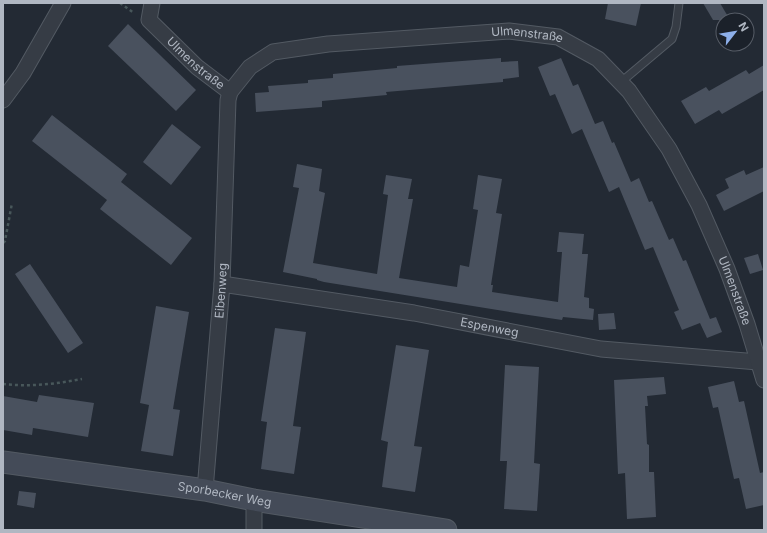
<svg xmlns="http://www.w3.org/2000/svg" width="767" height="533" font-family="Inter,sans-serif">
  <rect width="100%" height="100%" fill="#232a34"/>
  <g fill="#49515e">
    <polygon points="608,3 641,3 636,26 605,19"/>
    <polygon points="703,3 720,3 730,20 713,20"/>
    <polygon points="128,24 196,90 176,111 108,46"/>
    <polygon points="501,58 501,62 518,61 519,77 503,79 503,82 386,92 387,95 322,101 322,107 256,112 255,93 269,92 268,86 308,83 308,80 333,78 333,74 397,68 397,66"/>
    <polygon points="561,58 573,86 578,84 595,124 603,121 612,143 614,142 631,182 639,178 649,202 652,201 669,240 673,238 683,261 686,260 710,319 716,317 722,332 707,338 700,323 682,330 674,312 679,310 653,247 645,250 619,187 609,192 582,129 572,134 555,94 550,96 538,67"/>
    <polygon points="764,65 764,90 722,114 719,110 695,124 681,101 706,87 709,91 746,70 749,74"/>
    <polygon points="52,115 127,174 121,182 192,238 171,265 100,209 107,200 32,141"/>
    <polygon points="172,124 201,147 171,185 143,162"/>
    <polygon points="297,164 322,169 319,191 325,193 313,263 377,274 388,195 383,194 386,175 412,179 408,199 413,199 399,278 457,287 460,265 469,267 478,210 473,209 478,175 502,179 496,213 502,214 491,285 493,285 492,292 558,302 562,252 557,252 559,232 584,234 582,254 588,254 584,297 589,298 589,308 594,309 593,320 563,317 562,320 522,314 324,282 317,280 317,279 283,272 299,188 293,187"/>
    <polygon points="764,167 764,191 724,211 716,195 729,188 725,179 744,170 746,175"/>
    <polygon points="758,254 763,270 750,274 744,258"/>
    <polygon points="30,264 83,343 68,353 15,274"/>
    <polygon points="156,306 189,312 173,409 180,410 173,456 141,451 149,405 140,403"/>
    <polygon points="614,313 616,329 599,330 598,314"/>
    <polygon points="275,328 306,332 293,426 301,427 294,474 261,469 267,422 261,421"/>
    <polygon points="396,345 429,350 414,446 422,447 415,492 382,487 388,442 381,440"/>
    <polygon points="505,365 539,367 534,463 540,464 537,511 504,509 507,461 500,461"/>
    <polygon points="664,377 666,394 647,396 648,406 645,406 647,444 649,445 649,472 654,472 656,517 627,519 625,473 618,474 614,380"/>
    <polygon points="734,381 739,402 744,401 760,473 764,472 764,505 746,509 739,478 734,479 718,407 713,408 708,387"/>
    <polygon points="39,395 94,403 88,437 33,428 32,435 3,430 3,396 37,402"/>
    <polygon points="19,491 36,493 34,508 17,505"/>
  </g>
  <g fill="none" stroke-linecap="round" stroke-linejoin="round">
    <defs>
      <polyline id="lane" points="621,82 672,39 676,27 679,3"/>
      <g id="street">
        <path id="s1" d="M152 3 149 20 197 67 230 92"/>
        <polyline points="3,100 23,73 63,3"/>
        <path id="s2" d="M222 284 414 313 601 349 758 362"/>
        <path id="s3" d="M205 490 222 284 228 100 230 92 250 67 273 52 328 44 509 31 558 37 598 59 629 91 669 149 699 205 727 269 747 324 764 380"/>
        <polyline points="254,530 254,500"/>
      </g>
      <g id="secondary">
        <path id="s4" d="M3 462 205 490 254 500 446 530"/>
      </g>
    </defs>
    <use href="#lane" stroke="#535a63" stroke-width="9"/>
    <use href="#street" stroke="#535a63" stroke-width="17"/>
    <use href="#secondary" stroke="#535a63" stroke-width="23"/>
    <g stroke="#48575a" stroke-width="2.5" stroke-dasharray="3 3" stroke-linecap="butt">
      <polyline points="120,3 134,13"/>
      <polyline points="3,243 5,241 12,203"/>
      <path d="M3 384C29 387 56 384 82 379"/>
    </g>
    <use href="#lane" stroke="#363c45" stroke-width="7"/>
    <use href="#street" stroke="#363c45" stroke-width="15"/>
    <use href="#secondary" stroke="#444b58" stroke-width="21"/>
  </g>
  <g text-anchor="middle" stroke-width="3.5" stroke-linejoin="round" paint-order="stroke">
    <g font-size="12" fill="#b0b7c2" stroke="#1b212a">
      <text dy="4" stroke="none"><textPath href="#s3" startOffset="714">Ulmenstraße</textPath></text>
      <text dy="4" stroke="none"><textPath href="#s1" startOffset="81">Ulmenstraße</textPath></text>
      <text dy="4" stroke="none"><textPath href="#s3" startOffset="200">Eibenweg</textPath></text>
      <text dy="4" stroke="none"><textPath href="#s3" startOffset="1062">Ulmenstraße</textPath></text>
      <text dy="4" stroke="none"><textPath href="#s2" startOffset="271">Espenweg</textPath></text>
      <text dy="4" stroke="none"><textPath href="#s4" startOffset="224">Sporbecker Weg</textPath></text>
    </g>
  </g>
  <rect width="767" height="533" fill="none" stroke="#b0b7c2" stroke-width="8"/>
  <g transform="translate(735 32) rotate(59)"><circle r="19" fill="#1b212a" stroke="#575d67"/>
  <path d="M0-3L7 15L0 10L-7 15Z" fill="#8dafea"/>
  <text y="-6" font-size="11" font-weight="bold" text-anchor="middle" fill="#b0b7c2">N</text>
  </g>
</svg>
